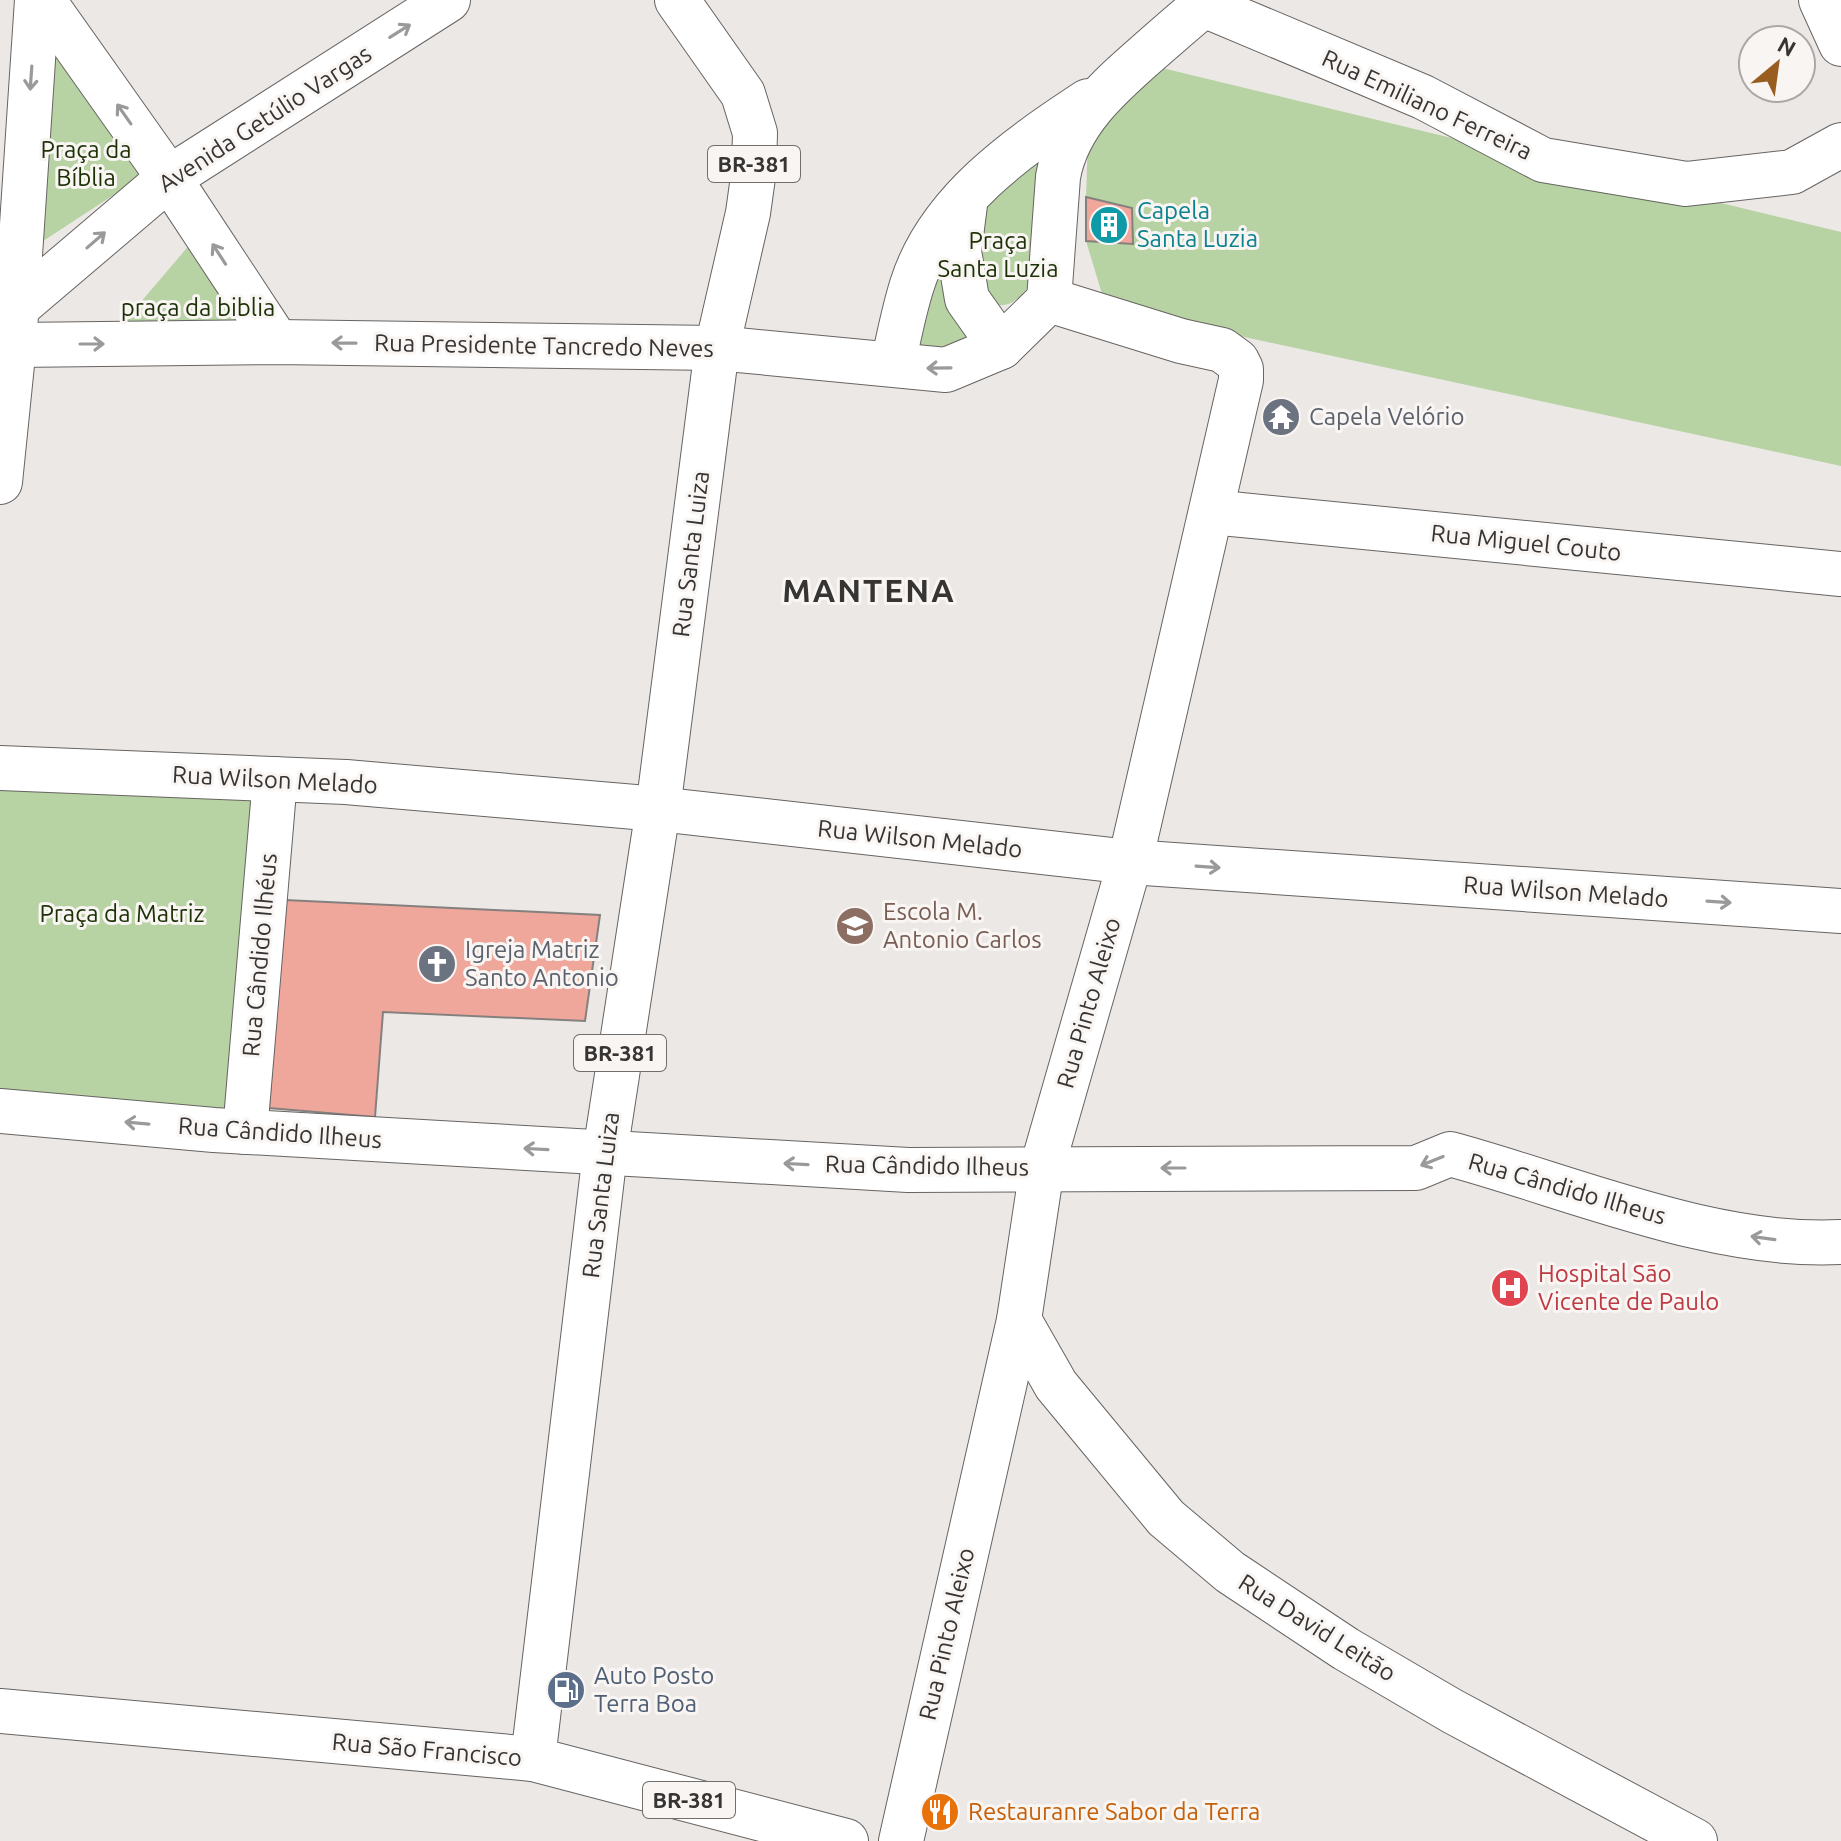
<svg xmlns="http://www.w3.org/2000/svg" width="1841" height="1841" font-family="Ubuntu,sans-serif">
  <rect width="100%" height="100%" fill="#ece8e6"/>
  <g fill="#b7d2a3">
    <polygon points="53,51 144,175 37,245"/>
    <polygon points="1158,67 1841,232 1841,466 1106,307 1086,241 1133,244 1132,208 1086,197 1088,140"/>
    <path d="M1045 156 1028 287C1014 305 1006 308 984 304L976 208Z"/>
    <polygon points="203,229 271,334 94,357"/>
    <polygon points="941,253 972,342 913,357"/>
    <polygon points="0,787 254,788 227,1113 0,1092"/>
  </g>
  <g fill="#f0a79b" stroke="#84807f" stroke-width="2">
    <polygon points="1086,197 1132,208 1133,244 1086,241"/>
    <polygon points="285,900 600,915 585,1021 383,1012 375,1117 269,1108"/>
  </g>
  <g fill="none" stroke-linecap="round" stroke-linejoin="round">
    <defs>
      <g id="minor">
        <polyline points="43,0 169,178 277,342"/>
        <polyline points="1821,0 1841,44"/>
        <polyline points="1204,5 1423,97 1543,160 1686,184 1792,172 1841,145"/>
        <polyline points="966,197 959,251 967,299 1001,347"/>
        <path d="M1049 300 1058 177C1068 119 1116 81 1158 44 1175 30 1192 13 1211 0"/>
        <polyline points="14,345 277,342 717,348 946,370 1001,347 1049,300"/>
        <path d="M893 363C899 337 904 310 912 285 938 202 1018 147 1088 101"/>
        <polyline points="1211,512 1841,574"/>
        <polyline points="0,768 346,782 658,809 1130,862 1841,911"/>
        <path d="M0 1111 214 1130 908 1170 1416 1168 1450 1154C1572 1187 1714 1249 1841 1242"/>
        <polyline points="245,1132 275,779"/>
        <polyline points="1019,1320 1056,1385 1166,1518 1230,1572 1346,1649 1452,1711 1695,1841"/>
        <polyline points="0,1711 533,1759"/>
        <polyline points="901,1841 1019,1320 1042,1168 1130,862 1241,380 1241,369 1237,361 1222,350 1181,341 1049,300"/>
      </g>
      <g id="major">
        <polyline points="677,0 743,94 755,133 754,170 748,213 717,348 658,809 605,1153 533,1759 846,1841"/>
        <polyline points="15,309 169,178 448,0"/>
        <polyline points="0,482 14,345 37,0"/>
      </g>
    </defs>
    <use href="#minor" stroke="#676462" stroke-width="46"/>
    <use href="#major" stroke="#676462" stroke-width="46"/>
    <use href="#minor" stroke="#fff" stroke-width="44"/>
    <use href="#major" stroke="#fff" stroke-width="44"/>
  </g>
  <defs><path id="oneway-shaft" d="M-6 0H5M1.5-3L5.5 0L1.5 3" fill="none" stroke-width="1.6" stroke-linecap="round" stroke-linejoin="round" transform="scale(2)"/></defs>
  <g stroke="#9a9a9a">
    <use href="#oneway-shaft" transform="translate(400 31) rotate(-32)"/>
    <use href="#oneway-shaft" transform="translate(31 78) rotate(94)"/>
    <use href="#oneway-shaft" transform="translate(124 114) rotate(-125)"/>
    <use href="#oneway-shaft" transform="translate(96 240) rotate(-41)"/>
    <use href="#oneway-shaft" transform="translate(219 254) rotate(-123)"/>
    <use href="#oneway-shaft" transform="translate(344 343) rotate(-179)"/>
    <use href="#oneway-shaft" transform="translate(92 344)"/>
    <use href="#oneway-shaft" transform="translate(939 368) rotate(179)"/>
    <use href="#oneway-shaft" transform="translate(1208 867) rotate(4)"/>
    <use href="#oneway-shaft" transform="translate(1719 902) rotate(4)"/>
    <use href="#oneway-shaft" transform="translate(137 1123) rotate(-175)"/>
    <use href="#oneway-shaft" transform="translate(536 1149) rotate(-177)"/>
    <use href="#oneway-shaft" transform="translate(1432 1161) rotate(158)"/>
    <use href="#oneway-shaft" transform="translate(796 1164) rotate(-177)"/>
    <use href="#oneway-shaft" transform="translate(1173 1168) rotate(180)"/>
    <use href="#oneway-shaft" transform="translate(1763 1238) rotate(-172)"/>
  </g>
  <defs>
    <symbol id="building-disc" viewBox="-11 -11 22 22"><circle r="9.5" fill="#0f9aa8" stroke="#f9f5f3"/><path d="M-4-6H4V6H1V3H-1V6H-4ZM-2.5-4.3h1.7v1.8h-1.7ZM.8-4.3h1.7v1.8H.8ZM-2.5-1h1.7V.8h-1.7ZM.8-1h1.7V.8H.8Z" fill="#fff"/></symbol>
    <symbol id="temple-disc" viewBox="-11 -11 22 22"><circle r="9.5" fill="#6b7280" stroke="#f9f5f3"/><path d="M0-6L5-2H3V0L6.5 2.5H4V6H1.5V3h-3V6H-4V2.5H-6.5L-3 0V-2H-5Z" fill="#fff"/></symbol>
    <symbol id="school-disc" viewBox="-11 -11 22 22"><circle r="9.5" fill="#8d6e63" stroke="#f9f5f3"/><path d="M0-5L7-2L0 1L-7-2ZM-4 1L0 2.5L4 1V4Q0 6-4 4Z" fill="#fff"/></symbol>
    <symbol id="church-disc" viewBox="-11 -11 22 22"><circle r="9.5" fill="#6b7280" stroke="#f9f5f3"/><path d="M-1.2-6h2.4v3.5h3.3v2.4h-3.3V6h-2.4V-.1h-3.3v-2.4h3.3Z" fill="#fff"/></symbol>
    <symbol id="hospital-disc" viewBox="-11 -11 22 22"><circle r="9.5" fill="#e0444e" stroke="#f9f5f3"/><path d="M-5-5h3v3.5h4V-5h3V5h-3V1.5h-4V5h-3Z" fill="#fff"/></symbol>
    <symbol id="fuel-disc" viewBox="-11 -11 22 22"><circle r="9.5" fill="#5c6f8a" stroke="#f9f5f3"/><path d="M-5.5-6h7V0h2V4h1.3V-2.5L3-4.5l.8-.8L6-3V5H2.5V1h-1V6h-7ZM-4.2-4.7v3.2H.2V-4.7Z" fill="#fff"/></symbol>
    <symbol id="restaurant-disc" viewBox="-11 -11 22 22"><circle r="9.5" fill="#e8710a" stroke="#f9f5f3"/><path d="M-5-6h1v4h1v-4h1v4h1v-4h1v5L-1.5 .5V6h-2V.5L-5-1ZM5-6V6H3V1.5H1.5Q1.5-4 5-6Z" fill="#fff"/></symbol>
  </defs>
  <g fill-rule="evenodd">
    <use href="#building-disc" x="1087" y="203" width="44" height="44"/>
    <use href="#temple-disc" x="1259" y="395" width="44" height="44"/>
    <use href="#school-disc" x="833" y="904" width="44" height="44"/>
    <use href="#church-disc" x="415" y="942" width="44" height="44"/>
    <use href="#hospital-disc" x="1488" y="1266" width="44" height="44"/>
    <use href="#fuel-disc" x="544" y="1668" width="44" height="44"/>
    <use href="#restaurant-disc" x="918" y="1790" width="44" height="44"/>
  </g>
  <g text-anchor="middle" stroke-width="6" stroke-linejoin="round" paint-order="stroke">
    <g fill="#f9f5f3" stroke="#706f6d" stroke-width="2">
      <rect x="708" y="146" width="92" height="36" rx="6"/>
      <rect x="574" y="1035" width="92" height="36" rx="6"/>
      <rect x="643" y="1782" width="92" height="36" rx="6"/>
    </g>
    <g font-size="22" font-weight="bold" fill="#363534">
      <text x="754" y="172">BR-381</text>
      <text x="620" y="1061">BR-381</text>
      <text x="689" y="1808">BR-381</text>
    </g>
    <g font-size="24" fill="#363534" stroke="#f9f5f3">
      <text transform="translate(1427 105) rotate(25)" y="8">Rua Emiliano Ferreira</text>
      <text transform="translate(265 119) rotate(-33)" y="8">Avenida Getúlio Vargas</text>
      <text transform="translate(544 346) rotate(1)" y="8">Rua Presidente Tancredo Neves</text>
      <text transform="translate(1526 543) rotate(6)" y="8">Rua Miguel Couto</text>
      <text transform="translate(691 554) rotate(-83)" y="8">Rua Santa Luiza</text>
      <text transform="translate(275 780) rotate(3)" y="8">Rua Wilson Melado</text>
      <text transform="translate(920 839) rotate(6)" y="8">Rua Wilson Melado</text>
      <text transform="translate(1566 892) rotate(4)" y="8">Rua Wilson Melado</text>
      <text transform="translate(260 955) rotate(-85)" y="8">Rua Cândido Ilhéus</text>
      <text transform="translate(1089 1003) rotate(-74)" y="8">Rua Pinto Aleixo</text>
      <text transform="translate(280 1133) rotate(4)" y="8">Rua Cândido Ilheus</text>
      <text transform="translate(927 1166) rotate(1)" y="8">Rua Cândido Ilheus</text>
      <text transform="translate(1567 1189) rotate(16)" y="8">Rua Cândido Ilheus</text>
      <text transform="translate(601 1195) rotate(-83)" y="8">Rua Santa Luiza</text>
      <text transform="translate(1317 1628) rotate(32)" y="8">Rua David Leitão</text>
      <text transform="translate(947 1634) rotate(-77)" y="8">Rua Pinto Aleixo</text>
      <text transform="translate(427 1750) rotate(5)" y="8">Rua São Francisco</text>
    </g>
    <g font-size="24" fill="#1c3106" stroke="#f9f5f3">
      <text x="86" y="158">Praça da<tspan x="86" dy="28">Bíblia</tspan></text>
      <text x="998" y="249">Praça<tspan x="998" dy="28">Santa Luzia</tspan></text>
      <text x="198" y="316">praça da biblia</text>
      <text x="122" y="922">Praça da Matriz</text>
    </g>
    <g font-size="24" fill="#0d838f" stroke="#f9f5f3" text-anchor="start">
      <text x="1137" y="219">Capela<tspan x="1137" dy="28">Santa Luzia</tspan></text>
    </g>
    <g font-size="24" fill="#5b616d" stroke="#f9f5f3" text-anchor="start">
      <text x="1309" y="425">Capela Velório</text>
      <text x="465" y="958">Igreja Matriz<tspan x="465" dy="28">Santo Antonio</tspan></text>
    </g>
    <g font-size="24" fill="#785e54" stroke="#f9f5f3" text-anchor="start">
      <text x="883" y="920">Escola M.<tspan x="883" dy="28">Antonio Carlos</tspan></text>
    </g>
    <g font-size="24" fill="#be3a42" stroke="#f9f5f3" text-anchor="start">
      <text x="1538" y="1282">Hospital São<tspan x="1538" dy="28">Vicente de Paulo</tspan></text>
    </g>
    <g font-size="24" fill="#4e5e75" stroke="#f9f5f3" text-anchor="start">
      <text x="594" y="1684">Auto Posto<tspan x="594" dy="28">Terra Boa</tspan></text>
    </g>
    <g font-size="24" fill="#c56008" stroke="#f9f5f3" text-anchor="start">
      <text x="968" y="1820">Restauranre Sabor da Terra</text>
    </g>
    <g font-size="32" font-weight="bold" letter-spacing="2" fill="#363534" stroke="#f9f5f3">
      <text x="869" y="602">MANTENA</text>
    </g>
  </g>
  <g transform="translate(1777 64) rotate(29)"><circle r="38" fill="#f9f5f3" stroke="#aba8a7" stroke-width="2"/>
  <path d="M0-6L14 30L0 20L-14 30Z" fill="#995d20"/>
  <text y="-12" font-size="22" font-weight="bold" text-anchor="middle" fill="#363534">N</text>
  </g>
</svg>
